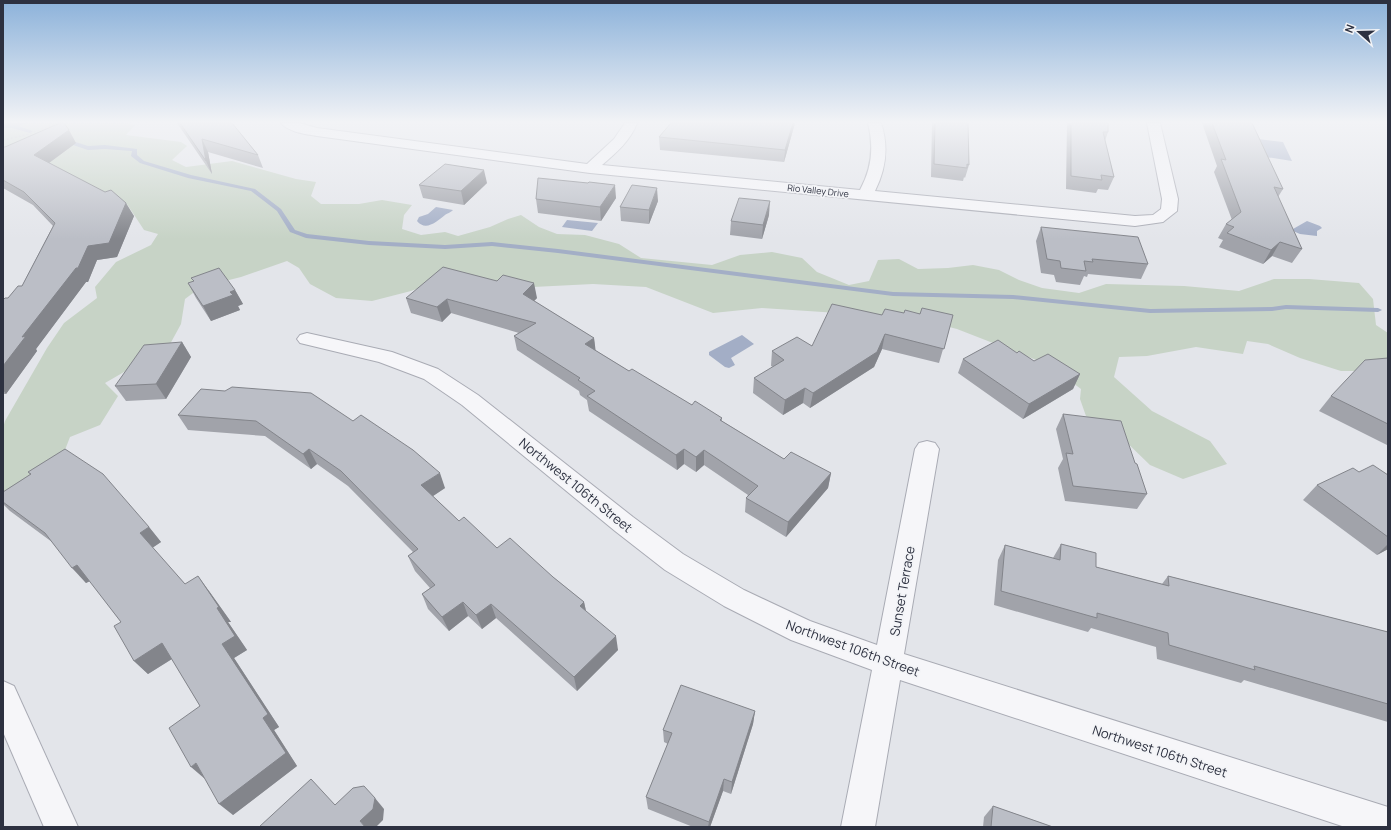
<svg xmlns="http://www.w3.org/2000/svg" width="1391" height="830" font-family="Manrope,sans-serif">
  <rect width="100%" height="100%" fill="#e3e5ea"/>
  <polygon fill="#c7d3c6" points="3,123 128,123 135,125 126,135 181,142 187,146 172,160 186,167 232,161 296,179 316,182 311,196 321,204 359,204 382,200 412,205 404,215 402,229 421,235 445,232 458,236 490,227 508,219 521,215 539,227 557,234 585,235 619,244 641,258 712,265 740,255 772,252 802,258 817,272 849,285 869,281 878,260 899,259 918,269 948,268 973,265 999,270 1019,280 1042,288 1079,293 1106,284 1184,286 1239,291 1274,279 1309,279 1359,283 1373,299 1376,325 1388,333 1388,368 1382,371 1341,371 1300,358 1268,344 1247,341 1243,354 1196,347 1147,356 1119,357 1114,377 1152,411 1210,441 1227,464 1183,479 1150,465 1118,434 1086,416 1080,399 1081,389 1049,365 957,329 914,318 762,308 713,313 646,287 593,284 513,288 449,277 411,291 372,301 336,298 310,284 299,268 287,261 241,277 201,287 185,299 181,324 169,346 105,383 118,396 100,425 70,437 58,468 3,503 3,428 5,421 47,348 64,323 97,298 95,287 116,262 151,245 158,234 144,230 127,204 107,199 3,158"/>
  <g fill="#a3aec6">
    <polygon points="1258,139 1283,142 1292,161 1266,157"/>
    <path d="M436 207 453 210C450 213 448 213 445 215 437 221 426 232 417 221L419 217 428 214Z"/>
    <polygon points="567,220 598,223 592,231 562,227"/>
    <polygon points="1307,221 1320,226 1322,228 1317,231 1317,236 1300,234 1293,231 1293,229"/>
    <polygon points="742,335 754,344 731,358 735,365 729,368 725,367 709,355 709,352"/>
  </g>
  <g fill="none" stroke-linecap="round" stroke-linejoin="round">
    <g fill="#a3aec6" fill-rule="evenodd">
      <polygon points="17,123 26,123 18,126 33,131 30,133 12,128 3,128 3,124"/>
      <polygon points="63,138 88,146 105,145 137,149 137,155 144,161 191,175 255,189 281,209 295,230 307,234 369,241 445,245 492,242 558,249 893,292 1013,295 1150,309 1272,307 1286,305 1378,308 1382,310 1378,312 1286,309 1272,311 1150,313 1013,299 893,296 558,253 492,246 445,249 369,245 306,238 290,232 277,211 251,191 188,178 140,163 131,156 132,151 105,149 88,150 61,141 61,139"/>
    </g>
    <defs>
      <g id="minor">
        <path d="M281 123H299L317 128 587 164 614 139 625 123H637C631 140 616 153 602 165L860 190C872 168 874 147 868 123H881C889 147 886 169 875 191L1135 216 1153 215 1161 209 1162 199 1147 123H1160L1178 199 1177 211 1163 222 1135 226 590 173 317 136C306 134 288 132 281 123Z"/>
        <polygon points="307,333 392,352 438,369 478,395 633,517 683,554 744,590 810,621 877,645 915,449 919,443 927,441 935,443 939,449 904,654 1388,807 1388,827 1345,827 900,680 875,827 841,827 872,670 791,640 724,606 665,570 615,531 462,405 424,379 379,362 300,343 297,339 300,335"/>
        <polygon points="3,681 14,686 78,827 44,827 3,732"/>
      </g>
    </defs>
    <use href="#minor" stroke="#a9abb4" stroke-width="2"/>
    <polyline stroke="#bebfc5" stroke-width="1.5" stroke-dasharray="2 2" stroke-linecap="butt" points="3,140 26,135 58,123"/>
    <use href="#minor" fill="#f6f6f9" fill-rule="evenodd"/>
  </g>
  <g fill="#a1a3aa">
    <polygon points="177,123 232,123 258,155 263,168 208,152 212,174"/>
    <polygon points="671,123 795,123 784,162 660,150 659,137"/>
    <polygon points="932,123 968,123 969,165 965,178 964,177 963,181 931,177"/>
    <polygon points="1067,123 1108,123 1108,132 1105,141 1114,177 1108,190 1098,189 1096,193 1066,189"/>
    <polygon points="1202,123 1252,123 1283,189 1278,197 1302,249 1292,263 1272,256 1263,264 1219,247 1223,240 1218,238 1226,224 1232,220 1214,172 1217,166"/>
    <polygon points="76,143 49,163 134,216 117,257 97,260 88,282 86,282 36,349 37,351 6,394 3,394 3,300 8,298 22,286 53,226 33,205 3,188 3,147"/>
    <polygon points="487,183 464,205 423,198 419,185"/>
    <polygon points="616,198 601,221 538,213 536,199"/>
    <polygon points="658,201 649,224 621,221 620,207"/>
    <polygon points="769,215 762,239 730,235 731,221"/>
    <polygon points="1041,227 1148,264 1141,279 1088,274 1087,277 1084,276 1080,285 1056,282 1054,275 1041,273 1036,241"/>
    <polygon points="188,283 235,290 243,304 238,306 240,310 211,321 196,298"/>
    <polygon points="406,298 537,298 534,301 594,338 595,350 629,371 692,405 722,418 722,421 784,459 831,473 828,488 786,537 745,512 746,498 748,495 704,465 696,472 684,464 677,470 589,411 587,400 580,395 579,391 517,350 514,336 519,333 451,313 442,322 411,313"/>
    <polygon points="904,313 953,315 939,363 882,349 874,367 810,408 803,403 783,415 753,393 754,378 773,367 771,366 772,351 812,346 882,315"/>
    <polygon points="182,342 191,357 166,399 126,401 115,386"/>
    <polygon points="1017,353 1034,361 1080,374 1073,389 1023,419 958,373 963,359"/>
    <polygon points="1388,358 1388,444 1387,445 1319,411 1331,396"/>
    <polygon points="201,389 445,488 433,496 459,521 497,548 553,577 584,602 586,611 618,650 577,691 496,618 482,629 468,616 449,631 428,609 422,594 430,588 415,571 408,556 413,552 348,486 317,464 311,469 265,436 188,430 178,415"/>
    <polygon points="1063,414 1147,494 1137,509 1065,501 1058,468 1063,459 1056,429"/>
    <polygon points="28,472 149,527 161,542 152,548 185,584 209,591 231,622 228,622 247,650 234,658 279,727 274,730 297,766 233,815 200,706 172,659 148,674 134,661 121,622 90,581 86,583 52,542 10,511 3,504 3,492 30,475"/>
    <polygon points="1359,472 1388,475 1388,549 1377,555 1303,500 1317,485"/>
    <polygon points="1061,544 1096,567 1162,584 1168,576 1388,632 1388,722 1244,680 1241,683 1157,659 1156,647 1091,628 1088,632 994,605 998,560 1005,545 1053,558"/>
    <polygon points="755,711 753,724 731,794 723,791 710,827 693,827 648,809 646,797 668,744 664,742 663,730"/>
    <polygon points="993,806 1053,827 983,827 984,817"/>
  </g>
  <g fill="#83858b">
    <polygon points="793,123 795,123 784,162 785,150"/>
    <polygon points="69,130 76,143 42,168 34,155"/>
    <polygon points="202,139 208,152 212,174 206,161"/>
    <polygon points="484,170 487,183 464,205 461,191"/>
    <polygon points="615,185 616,198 601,221 600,207"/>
    <polygon points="657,188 658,201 649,224 649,210"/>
    <polygon points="770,201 769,215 762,239 763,225"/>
    <polygon points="126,203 134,216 117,257 97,260 88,282 86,282 36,349 37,351 6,394 3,390 3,366 22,337 88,246"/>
    <polygon points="1280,242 1272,256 1263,264 1271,250"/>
    <polygon points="534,283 537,298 526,309 523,294"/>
    <polygon points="235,290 243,304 238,306 240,310 211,321 203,306 230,292"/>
    <polygon points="447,299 451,313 442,322 437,307"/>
    <polygon points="885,334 882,349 874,367 810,408 813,393"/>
    <polygon points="594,338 596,353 585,344"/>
    <polygon points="182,342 191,357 166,399 156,384"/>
    <polygon points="1080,374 1073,389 1023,419 1029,404"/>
    <polygon points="805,388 803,403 783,415 785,400"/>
    <polygon points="309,449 317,464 311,469 303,454"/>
    <polygon points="684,449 684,464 677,470 676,455"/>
    <polygon points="704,450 704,465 696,472 696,457"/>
    <polygon points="440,473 445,488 427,500 421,485"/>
    <polygon points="831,473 828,488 786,537 788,522"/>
    <polygon points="149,527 161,542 152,548 140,533"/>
    <polygon points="1388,544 1388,549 1377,555"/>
    <polygon points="77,565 92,580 86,583 72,568"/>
    <polygon points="198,576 209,591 231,622 228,622 247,650 234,658 279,727 274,730 297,766 233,815 219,804 263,718 222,644"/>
    <polygon points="463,602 468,616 449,631 442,617"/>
    <polygon points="584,602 587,616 580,606"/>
    <polygon points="491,604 496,618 482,629 476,615"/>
    <polygon points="616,636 618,650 577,691 574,677"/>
    <polygon points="162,643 175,657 148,674 134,661"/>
    <polygon points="755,711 753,724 731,794 732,782"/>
    <polygon points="196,763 205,779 191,767"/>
    <polygon points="724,779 723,791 710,827 708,827 709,822"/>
    <polygon points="375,798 384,809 383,820 376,827 365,827 360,821"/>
  </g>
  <g fill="#bbbec6" stroke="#83858b">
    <polygon points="60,123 64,123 69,130 34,155 105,192 111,190 126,203 109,243 88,246 78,268 76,268 22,337 26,336 3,366 3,300 5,298 8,298 18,286 22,286 55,223 24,192 3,180 3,147 5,147"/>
    <polygon points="180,123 232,123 258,155 202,139 206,161"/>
    <polygon points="671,123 793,123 785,150 659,137"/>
    <polygon points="935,123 968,123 969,165 967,164 967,168 934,164"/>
    <polygon points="1071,123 1108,123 1108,132 1103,132 1114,177 1101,175 1102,180 1071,176"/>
    <polygon points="1212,123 1252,123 1283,189 1274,187 1302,249 1280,242 1271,250 1227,233 1234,227 1226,224 1241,212 1221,159 1226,160"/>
    <polygon points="445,164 484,170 461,191 419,185"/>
    <polygon points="538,178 588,183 589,182 615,185 600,207 536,199"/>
    <polygon points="632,185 657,188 649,210 620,207"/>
    <polygon points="739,198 770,201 763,225 731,221"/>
    <polygon points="1041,227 1138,237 1148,264 1092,259 1093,262 1084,261 1086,271 1061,268 1060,261 1047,259"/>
    <polygon points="443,267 497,281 503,275 534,283 523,294 594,338 585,344 629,371 632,369 692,405 695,401 722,418 720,420 784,459 791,452 831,473 788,522 746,498 758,486 704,450 696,457 684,449 676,455 587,396 595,391 578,380 580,378 514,336 536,323 447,299 437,307 406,298"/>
    <polygon points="219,268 235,290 230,292 233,295 203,306 188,283 194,281 191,278"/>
    <polygon points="832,304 882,315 885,309 904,313 905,310 920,314 922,308 953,315 944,349 885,334 877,352 813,393 805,388 785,400 754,378 784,360 772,351 797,337 812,346"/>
    <polygon points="998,340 1017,353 1019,351 1034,361 1048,354 1080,374 1029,404 963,359"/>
    <polygon points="182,342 156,384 115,386 144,345"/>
    <polygon points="1388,358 1388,424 1331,396 1365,360"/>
    <polygon points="232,387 311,393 353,421 361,415 413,450 440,473 421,485 459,521 464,517 497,548 510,538 553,577 584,602 580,606 616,636 574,677 491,604 476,615 463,602 442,617 422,594 435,585 408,556 418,549 341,471 309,449 303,454 256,421 178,415 201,389 225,391"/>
    <polygon points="1063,414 1121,421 1135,463 1137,464 1147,494 1073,486 1066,453 1073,454"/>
    <polygon points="65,449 103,474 149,527 140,533 185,584 198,576 219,607 217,608 235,636 222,644 268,714 263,718 286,753 219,804 196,763 191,767 169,728 200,706 162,643 134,661 114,626 121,622 77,565 72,568 45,533 3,502 3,492 31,474 28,472"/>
    <polygon points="1373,465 1388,475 1388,537 1317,485 1353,468 1359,472"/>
    <polygon points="1061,544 1096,553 1096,567 1169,586 1168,576 1388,632 1388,704 1254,666 1255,670 1169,645 1168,633 1097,613 1097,618 1001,591 1005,545 1060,560"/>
    <polygon points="681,685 755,711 732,782 724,779 709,822 646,797 672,733 663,730"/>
    <polygon points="311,779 335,805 353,788 364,786 375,798 373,809 360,821 365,827 259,827"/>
    <polygon points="993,806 1053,827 991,827"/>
  </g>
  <linearGradient id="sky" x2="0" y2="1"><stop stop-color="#8cb2da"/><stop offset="0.51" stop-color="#f2f3f6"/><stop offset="1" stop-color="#f2f3f6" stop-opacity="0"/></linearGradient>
  <rect width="1391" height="239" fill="url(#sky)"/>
  <g text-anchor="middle" stroke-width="3.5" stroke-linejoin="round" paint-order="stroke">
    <g font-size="9" fill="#2d3140" stroke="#f3f4f7">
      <text transform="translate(818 191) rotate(6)" y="3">Rio Valley Drive</text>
    </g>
    <g font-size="13" fill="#2d3140" stroke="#f3f4f7">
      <text transform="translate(576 485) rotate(39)" y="5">Northwest 106th Street</text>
      <text transform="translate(902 591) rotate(-80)" y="5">Sunset Terrace</text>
      <text transform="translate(853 648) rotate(20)" y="5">Northwest 106th Street</text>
      <text transform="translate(1160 751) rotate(18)" y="5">Northwest 106th Street</text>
    </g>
  </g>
  <rect width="1391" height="830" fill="none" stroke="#2d3140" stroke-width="8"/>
  <g transform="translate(1359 32) rotate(290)" stroke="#f3f4f7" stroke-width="3" paint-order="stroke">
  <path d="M0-3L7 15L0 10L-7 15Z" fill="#2d3140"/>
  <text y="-6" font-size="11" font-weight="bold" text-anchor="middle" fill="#2d3140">N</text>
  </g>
</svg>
